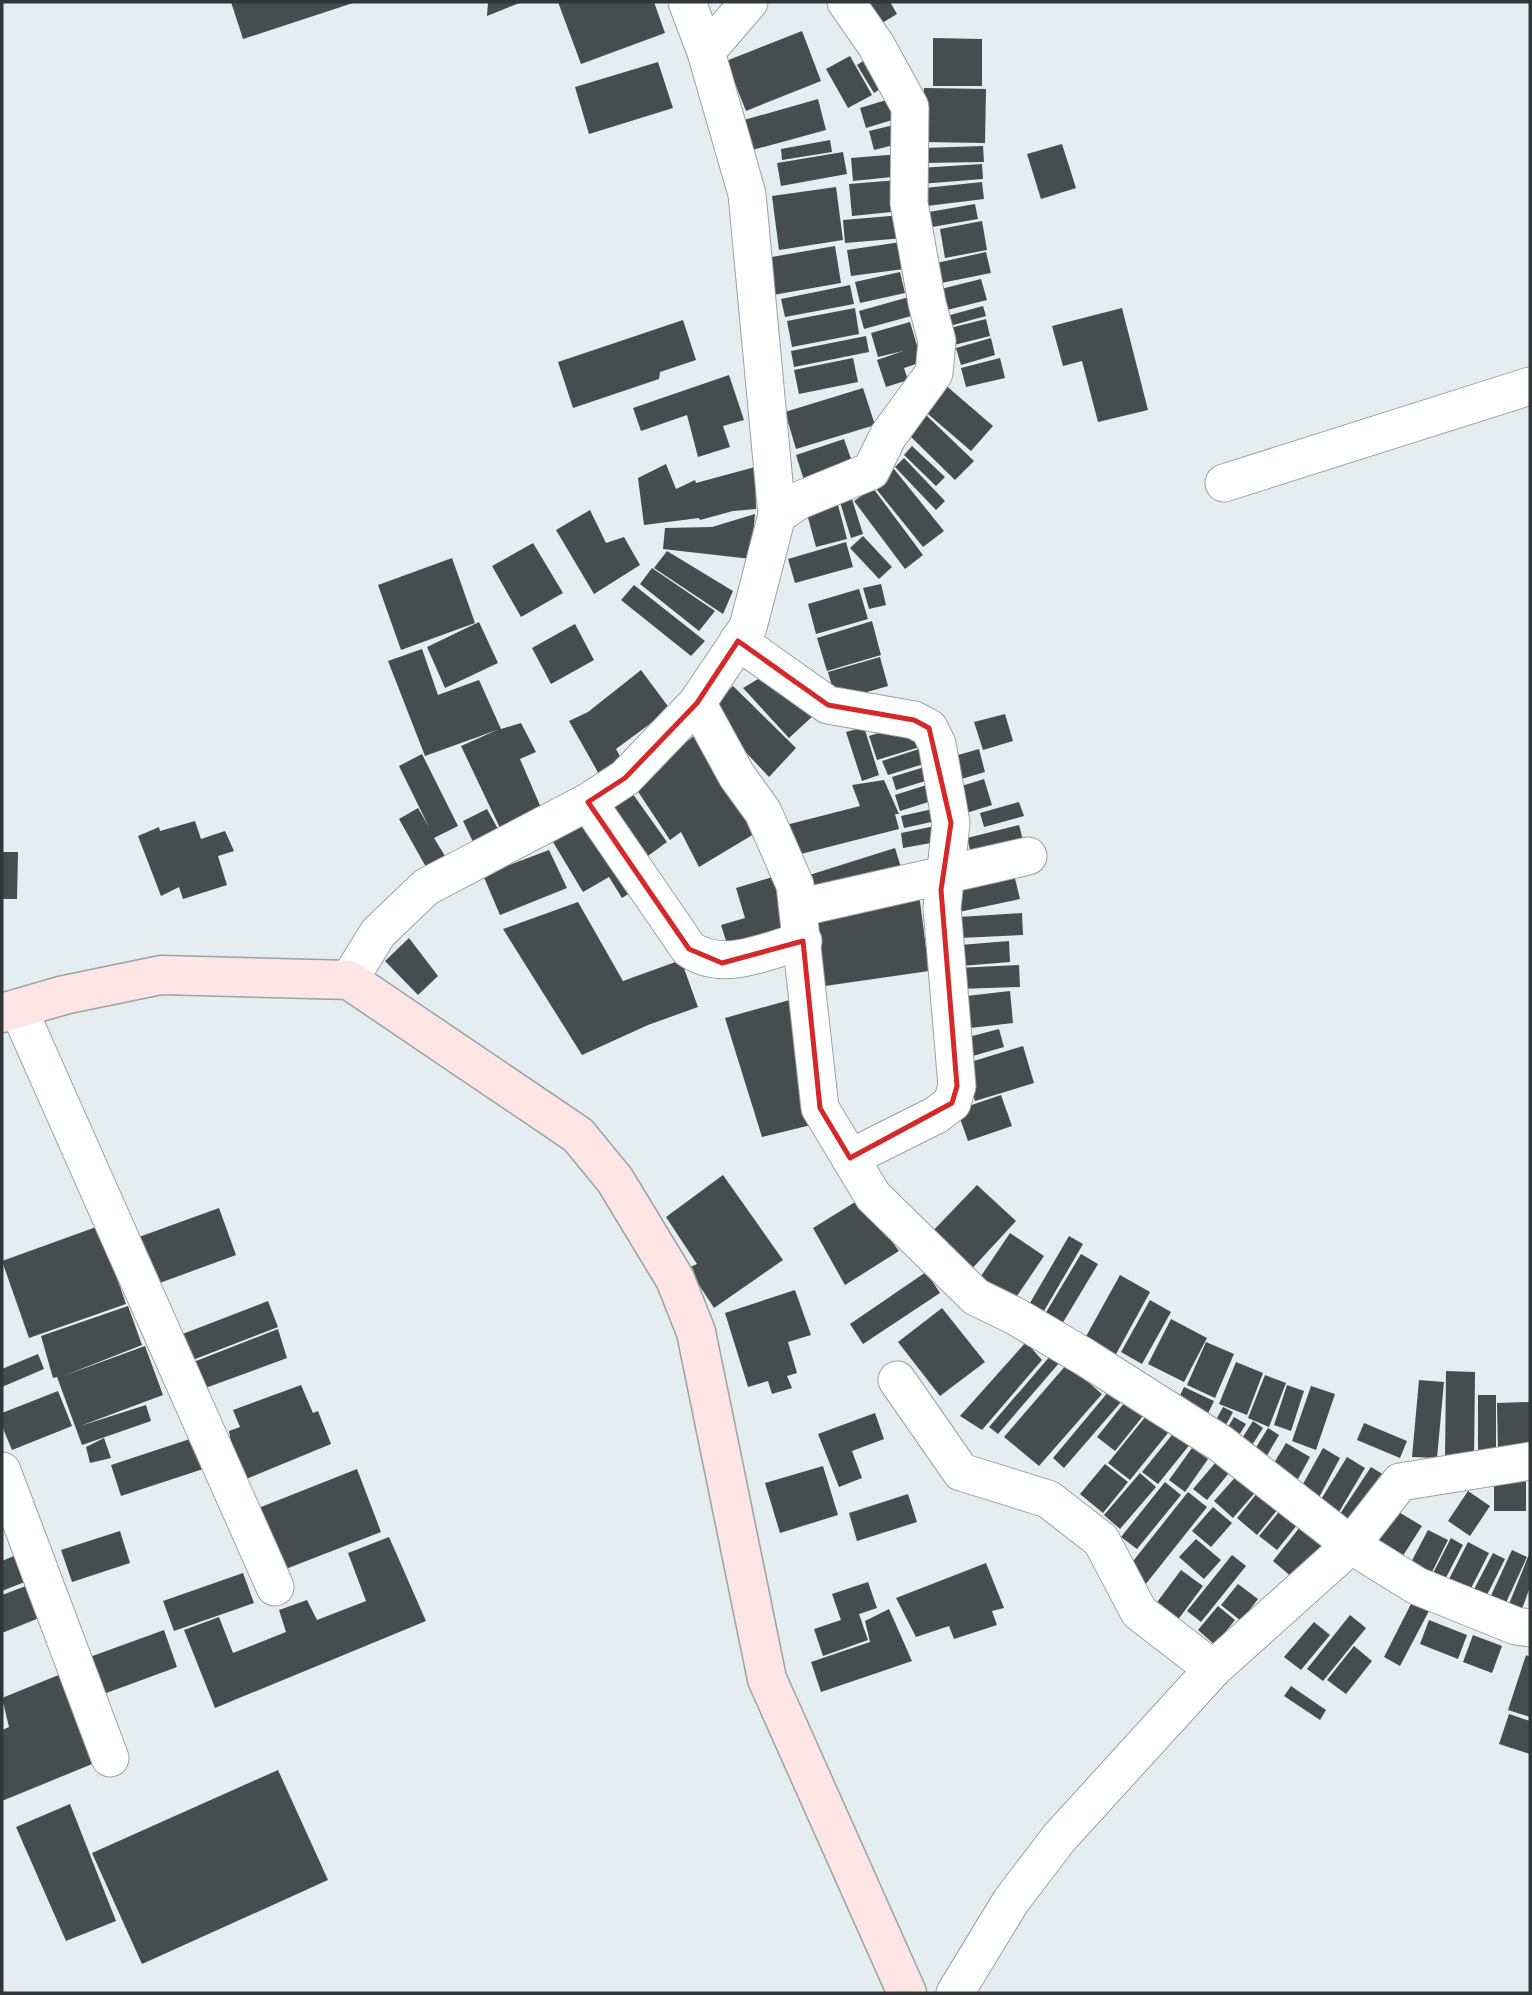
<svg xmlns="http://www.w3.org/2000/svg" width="1532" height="1995" font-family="'Zilla Slab',serif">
  <rect width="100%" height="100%" fill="#e4eef0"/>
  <g fill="#454d4f">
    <polygon points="231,2 356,2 243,39"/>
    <polygon points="488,2 522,2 487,16"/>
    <polygon points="558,2 654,2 665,33 581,64"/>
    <polygon points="857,2 890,2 897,14 872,29"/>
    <polygon points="802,31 821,81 746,111 726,61"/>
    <polygon points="933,38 982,39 982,86 933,86"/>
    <polygon points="874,54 891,82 874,93 857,65"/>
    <polygon points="850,56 872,95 848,108 826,69"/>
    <polygon points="658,62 673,108 589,134 575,87"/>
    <polygon points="924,88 986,89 985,143 923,142"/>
    <polygon points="896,97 902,117 866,128 860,108"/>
    <polygon points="818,99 826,130 745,152 737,122"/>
    <polygon points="902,123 906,142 874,150 869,131"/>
    <polygon points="830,140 832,152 782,160 781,149"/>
    <polygon points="1062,144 1076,188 1041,199 1027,154"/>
    <polygon points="983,146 984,162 923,163 923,148"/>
    <polygon points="843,152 847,174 781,186 777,163"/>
    <polygon points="900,154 902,176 853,181 851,158"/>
    <polygon points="982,164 983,179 920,184 919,168"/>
    <polygon points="898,180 901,211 852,216 849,184"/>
    <polygon points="982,182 984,199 927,206 925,188"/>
    <polygon points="836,187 843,240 779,250 772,196"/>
    <polygon points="975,204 978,219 932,227 929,212"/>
    <polygon points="902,215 904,238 845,243 843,220"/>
    <polygon points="982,221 987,250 945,258 940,229"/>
    <polygon points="901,242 904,269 851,276 847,250"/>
    <polygon points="835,246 841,283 773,295 766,258"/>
    <polygon points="986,252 991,273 936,284 932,264"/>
    <polygon points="900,272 905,293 860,303 855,282"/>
    <polygon points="981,279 987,300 943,311 937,290"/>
    <polygon points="850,285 854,304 785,317 781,299"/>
    <polygon points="909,297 915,315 864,329 859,311"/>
    <polygon points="983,306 986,316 946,327 943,317"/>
    <polygon points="855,308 859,334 792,347 787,321"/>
    <polygon points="1122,308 1148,410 1098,422 1082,361 1063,366 1052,326"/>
    <polygon points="986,319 990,336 954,345 950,328"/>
    <polygon points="683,320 696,360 660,372 659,379 573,408 558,362"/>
    <polygon points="910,322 922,362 904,368 908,380 886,387 877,360 903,351 878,357 871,333"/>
    <polygon points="866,336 869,352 794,367 791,351"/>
    <polygon points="991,338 995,355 961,365 956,348"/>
    <polygon points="853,358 858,382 799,394 794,370"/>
    <polygon points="1000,358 1005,378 966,387 961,368"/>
    <polygon points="729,375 744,420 723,426 730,447 698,457 687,415 641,431 633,408"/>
    <polygon points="943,383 993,426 971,451 921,408"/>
    <polygon points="863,388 875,425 796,449 785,412"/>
    <polygon points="925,414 974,461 955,480 907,433"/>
    <polygon points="844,439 856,473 807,490 796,455"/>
    <polygon points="912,446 945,477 936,486 904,455"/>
    <polygon points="904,458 945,501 936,510 895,467"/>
    <polygon points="666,464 676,489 695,480 696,483 755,467 756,509 733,511 700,520 699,518 644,525 638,478"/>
    <polygon points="894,469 944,531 923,547 873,485"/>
    <polygon points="873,488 923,555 905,569 854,501"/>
    <polygon points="852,499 863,534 851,538 840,502"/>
    <polygon points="838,505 847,539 816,547 807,514"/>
    <polygon points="590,510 606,543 624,537 640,565 594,594 556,530"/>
    <polygon points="755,514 751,559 663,549 665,528 712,527"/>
    <polygon points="863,536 892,567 879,579 850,548"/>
    <polygon points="846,542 853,567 795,583 788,559"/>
    <polygon points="533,543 563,593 521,617 492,566"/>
    <polygon points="667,551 733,591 723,614 654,568"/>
    <polygon points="452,558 475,623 401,650 378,585"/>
    <polygon points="652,568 715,611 699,631 640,584"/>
    <polygon points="881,584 886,605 869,609 863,588"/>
    <polygon points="634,585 705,641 691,656 621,600"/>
    <polygon points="859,589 868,619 816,634 808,604"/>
    <polygon points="872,621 881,655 827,671 817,638"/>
    <polygon points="479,622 498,663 445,688 427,647"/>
    <polygon points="575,624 594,660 551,684 532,648"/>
    <polygon points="422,649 438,695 479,680 501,729 521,723 536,752 520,759 542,810 500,828 461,746 497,730 425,756 388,661"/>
    <polygon points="880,657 888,686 836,701 828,672"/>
    <polygon points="641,670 670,709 616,749 622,760 600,776 569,721 588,712"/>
    <polygon points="765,675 814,715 789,738 743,688"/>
    <polygon points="733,686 796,748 769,777 707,711"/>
    <polygon points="1005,714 1013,741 983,750 974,722"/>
    <polygon points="914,722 923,746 877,760 869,736"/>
    <polygon points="864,727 879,775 862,781 846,732"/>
    <polygon points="704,728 754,834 699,867 681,832 670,840 633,784"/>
    <polygon points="925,747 930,762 888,775 882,761"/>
    <polygon points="979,749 985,772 951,782 944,759"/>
    <polygon points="422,754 458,826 434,838 445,856 426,867 399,819 418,808 429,827 399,766"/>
    <polygon points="931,765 935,778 896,790 892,777"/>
    <polygon points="984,779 992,805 960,815 952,789"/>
    <polygon points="884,780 899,814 895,814 899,829 793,856 786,825 860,806 852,785"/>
    <polygon points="936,782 941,798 900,811 895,795"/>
    <polygon points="630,790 667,842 641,861 603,811"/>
    <polygon points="1019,802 1024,816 984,827 980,813"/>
    <polygon points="942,807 945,819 904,828 901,816"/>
    <polygon points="487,809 498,829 473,842 463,821"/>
    <polygon points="593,816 641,886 622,898 609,877 583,892 553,842"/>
    <polygon points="195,821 201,839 225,831 234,851 218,856 227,885 183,899 179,887 161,896 138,836 159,827 160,831"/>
    <polygon points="940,825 942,841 903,848 901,833"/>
    <polygon points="1019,825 1024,844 972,857 967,838"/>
    <polygon points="895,848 903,874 811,902 803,877"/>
    <polygon points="549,850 567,888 500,915 483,875"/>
    <polygon points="2,852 18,852 17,899 2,899"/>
    <polygon points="1012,866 1020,899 959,912 951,880"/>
    <polygon points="776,876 792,930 728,947 721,925 745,918 736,888"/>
    <polygon points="919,894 929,971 825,986 815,915"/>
    <polygon points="578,902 623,981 681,960 698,1007 648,1025 582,1055 503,929"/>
    <polygon points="1022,913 1023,935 960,938 959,917"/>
    <polygon points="409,938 438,976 418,995 385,961"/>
    <polygon points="1009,941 1010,962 961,966 960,945"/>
    <polygon points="1019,965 1020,987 958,989 957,968"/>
    <polygon points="1010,991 1013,1023 962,1029 958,997"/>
    <polygon points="793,999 811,1125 762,1137 725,1018"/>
    <polygon points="999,1029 1004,1047 966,1058 961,1039"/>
    <polygon points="1023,1046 1034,1083 975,1101 964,1064"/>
    <polygon points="1001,1095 1012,1126 968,1141 957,1110"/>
    <polygon points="723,1175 783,1260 714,1308 688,1268 697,1264 666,1217"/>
    <polygon points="977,1185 1016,1221 968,1273 928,1236"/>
    <polygon points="860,1199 899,1251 845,1285 813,1228"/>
    <polygon points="219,1208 236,1255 146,1288 128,1241"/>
    <polygon points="99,1226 126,1304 29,1338 2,1261"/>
    <polygon points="1010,1233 1044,1256 1011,1305 977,1282"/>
    <polygon points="1069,1236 1083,1244 1037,1323 1023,1315"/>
    <polygon points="1081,1254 1098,1264 1056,1334 1039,1324"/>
    <polygon points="926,1272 940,1293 863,1344 850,1324"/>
    <polygon points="1120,1275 1150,1292 1115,1356 1084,1340"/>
    <polygon points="795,1290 811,1335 788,1342 797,1373 787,1376 792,1388 772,1394 768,1381 748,1387 725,1313"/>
    <polygon points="1150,1300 1171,1312 1142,1364 1121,1352"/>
    <polygon points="268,1301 278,1327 190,1361 180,1335"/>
    <polygon points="128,1306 142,1345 63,1376 145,1346 163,1395 80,1426 146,1405 151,1421 82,1445 57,1377 53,1378 41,1336"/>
    <polygon points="942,1308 985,1362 940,1396 898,1342"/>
    <polygon points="1171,1319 1207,1338 1184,1382 1148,1364"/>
    <polygon points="278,1329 287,1358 200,1390 191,1363"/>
    <polygon points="1026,1342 1042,1360 982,1430 960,1416"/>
    <polygon points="1206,1342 1234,1354 1215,1398 1187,1385"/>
    <polygon points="38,1354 44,1369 2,1387 2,1369"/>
    <polygon points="1051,1355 1060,1362 998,1434 989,1427"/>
    <polygon points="1236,1362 1263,1373 1247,1415 1219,1404"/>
    <polygon points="1067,1364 1102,1394 1039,1466 1004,1437"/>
    <polygon points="1446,1371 1475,1372 1474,1460 1445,1460"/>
    <polygon points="1265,1375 1286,1383 1269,1427 1248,1418"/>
    <polygon points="1419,1380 1444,1382 1437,1458 1412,1457"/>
    <polygon points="301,1385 313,1413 318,1411 331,1444 246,1479 232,1447 229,1431 240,1427 233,1410"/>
    <polygon points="1287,1385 1304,1391 1291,1431 1274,1425"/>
    <polygon points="1311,1386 1335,1394 1316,1450 1292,1441"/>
    <polygon points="1184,1387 1214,1401 1203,1424 1173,1410"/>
    <polygon points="58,1391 72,1426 12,1450 2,1426 2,1413"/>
    <polygon points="1109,1391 1121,1402 1064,1468 1053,1458"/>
    <rect x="1478" y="1395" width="18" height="58"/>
    <polygon points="1125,1402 1143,1416 1115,1451 1097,1437"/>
    <polygon points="1530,1402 1530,1453 1498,1454 1497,1403"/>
    <polygon points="1223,1407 1233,1412 1221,1434 1211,1429"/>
    <polygon points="1150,1411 1172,1428 1130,1480 1108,1463"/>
    <polygon points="875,1413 884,1439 852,1451 862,1478 839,1487 818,1434"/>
    <polygon points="1234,1417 1246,1424 1233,1445 1222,1437"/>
    <polygon points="1253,1421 1263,1428 1247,1453 1237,1446"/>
    <polygon points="1364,1423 1407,1441 1400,1458 1357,1440"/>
    <polygon points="1268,1428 1279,1435 1262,1464 1250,1457"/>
    <polygon points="1176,1430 1191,1443 1158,1484 1142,1472"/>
    <polygon points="104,1438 111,1458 90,1463 86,1447"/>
    <polygon points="193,1438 203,1469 121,1496 111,1465"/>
    <polygon points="1286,1443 1310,1457 1293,1488 1268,1473"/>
    <polygon points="1192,1448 1208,1459 1185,1492 1169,1480"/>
    <polygon points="1323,1448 1340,1458 1316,1503 1298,1493"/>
    <polygon points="1347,1457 1365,1468 1336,1517 1317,1506"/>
    <polygon points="1216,1462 1229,1473 1207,1500 1193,1489"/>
    <polygon points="1105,1464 1128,1482 1103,1513 1080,1494"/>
    <polygon points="823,1466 838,1515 780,1533 765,1483"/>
    <polygon points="1371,1467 1389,1478 1350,1538 1332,1526"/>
    <polygon points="357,1469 381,1532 278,1572 256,1509"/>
    <polygon points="1240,1472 1259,1488 1233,1518 1214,1501"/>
    <polygon points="1140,1473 1156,1487 1120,1529 1104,1515"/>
    <polygon points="1526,1480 1526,1511 1494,1511 1494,1481"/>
    <polygon points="1165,1482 1181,1495 1137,1549 1121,1537"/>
    <polygon points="1262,1487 1283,1503 1257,1535 1237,1518"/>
    <polygon points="1468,1491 1490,1506 1470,1536 1448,1521"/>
    <polygon points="1188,1492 1207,1507 1145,1585 1126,1570"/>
    <polygon points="908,1494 917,1522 857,1541 849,1513"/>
    <polygon points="1284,1506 1301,1520 1277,1550 1259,1536"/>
    <polygon points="1213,1507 1232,1523 1211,1547 1192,1531"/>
    <polygon points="1392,1508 1422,1526 1395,1568 1366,1549"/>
    <polygon points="1300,1527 1322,1545 1294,1579 1273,1561"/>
    <polygon points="1428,1530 1448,1540 1428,1580 1407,1570"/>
    <polygon points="120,1531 130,1563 72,1582 61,1550"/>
    <polygon points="389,1537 426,1621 215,1708 184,1630 219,1617 233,1653 286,1632 279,1610 307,1600 317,1620 366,1601 348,1553"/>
    <polygon points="1451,1538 1463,1545 1441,1587 1429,1581"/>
    <polygon points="1196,1539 1221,1560 1204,1579 1179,1557"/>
    <polygon points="1468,1542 1489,1553 1466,1598 1445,1587"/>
    <polygon points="1512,1550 1527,1557 1504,1607 1489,1600"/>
    <polygon points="1530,1552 1530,1587 1522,1609 1509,1604"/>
    <polygon points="1493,1553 1505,1559 1483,1603 1470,1597"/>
    <polygon points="16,1555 27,1581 2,1591 2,1561"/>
    <polygon points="1232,1555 1246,1566 1201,1622 1187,1611"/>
    <polygon points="986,1563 1004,1608 992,1611 997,1625 954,1639 949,1626 916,1637 896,1598"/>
    <polygon points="1181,1570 1203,1586 1174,1625 1152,1609"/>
    <polygon points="243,1573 254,1603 174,1631 163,1601"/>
    <polygon points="868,1582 877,1608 859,1614 868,1640 823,1656 814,1629 841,1620 832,1594"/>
    <polygon points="1238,1584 1258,1599 1241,1621 1221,1605"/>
    <polygon points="26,1586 39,1618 2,1633 2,1595"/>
    <polygon points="1413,1600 1430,1609 1400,1666 1384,1657"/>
    <polygon points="1218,1606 1235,1620 1215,1645 1198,1630"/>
    <polygon points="889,1609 912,1661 821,1692 811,1662 870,1642 865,1621"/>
    <polygon points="1350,1615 1366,1628 1323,1681 1307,1669"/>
    <polygon points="1429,1620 1467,1635 1458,1659 1420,1644"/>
    <polygon points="1314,1622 1330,1635 1301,1670 1284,1657"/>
    <polygon points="164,1630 177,1667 101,1695 87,1658"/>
    <polygon points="1473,1635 1502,1646 1492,1673 1463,1662"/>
    <polygon points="1354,1646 1372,1661 1346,1694 1327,1680"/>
    <polygon points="1526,1655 1530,1657 1530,1717 1508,1710"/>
    <polygon points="61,1674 97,1762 2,1801 2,1730 9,1727 2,1698"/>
    <polygon points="1291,1686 1326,1710 1320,1720 1284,1696"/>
    <polygon points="1509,1714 1530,1721 1530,1754 1499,1744"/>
    <polygon points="278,1770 328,1880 142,1964 92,1853"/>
    <polygon points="70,1804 116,1921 66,1941 16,1827"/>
  </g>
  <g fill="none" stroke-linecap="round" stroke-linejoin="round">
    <defs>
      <g id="street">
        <polyline points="687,2 706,52"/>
        <polyline points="1224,483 1530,386"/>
        <polyline points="777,515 800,500 871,471 888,436 934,373 937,341 927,303 909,203 910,107 876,45 846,2"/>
        <polyline points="738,641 828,705 914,720 929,728 937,744 951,823 942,908 957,1086 952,1103 936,1115 850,1158"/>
        <polyline points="697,703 737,776 763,812 795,885 820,1108 873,1196 976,1297 1015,1316 1083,1356 1220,1443 1351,1545 1417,1586 1516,1626 1530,1628"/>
        <path d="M588 802 689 949C724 973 765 951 803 941"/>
        <polyline points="798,908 1028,856"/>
        <polyline points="349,980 378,933 426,887 588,802 625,778 697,703 748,627 777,515 747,194 706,52 749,2"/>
        <polyline points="18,1008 275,1587"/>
        <polyline points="897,1380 961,1472 1048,1499 1101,1540 1139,1612 1213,1669"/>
        <polyline points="2,1471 110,1758"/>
        <polyline points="955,1993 1011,1901 1059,1838 1213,1669 1351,1545 1400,1482 1530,1461"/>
      </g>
      <polyline id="secondary" points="2,1013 64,995 161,975 349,980 578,1135 615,1180 675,1279 696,1332 767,1679 907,1993"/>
    </defs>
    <use href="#street" stroke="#99a2a5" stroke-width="39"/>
    <use href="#secondary" stroke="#99a2a5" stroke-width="41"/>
    <use href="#street" stroke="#fff" stroke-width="37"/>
    <use href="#secondary" stroke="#fde5e4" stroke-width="38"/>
  </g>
  <path fill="none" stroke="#d62828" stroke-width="5" stroke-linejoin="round" d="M738 641 828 705 914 720 929 728 951 823 941 890 957 1086 952 1103 850 1158 820 1108 803 941 722 963 689 949 588 802 625 778 697 703Z"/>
  <rect width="1532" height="1995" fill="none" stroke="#333638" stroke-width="7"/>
</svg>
